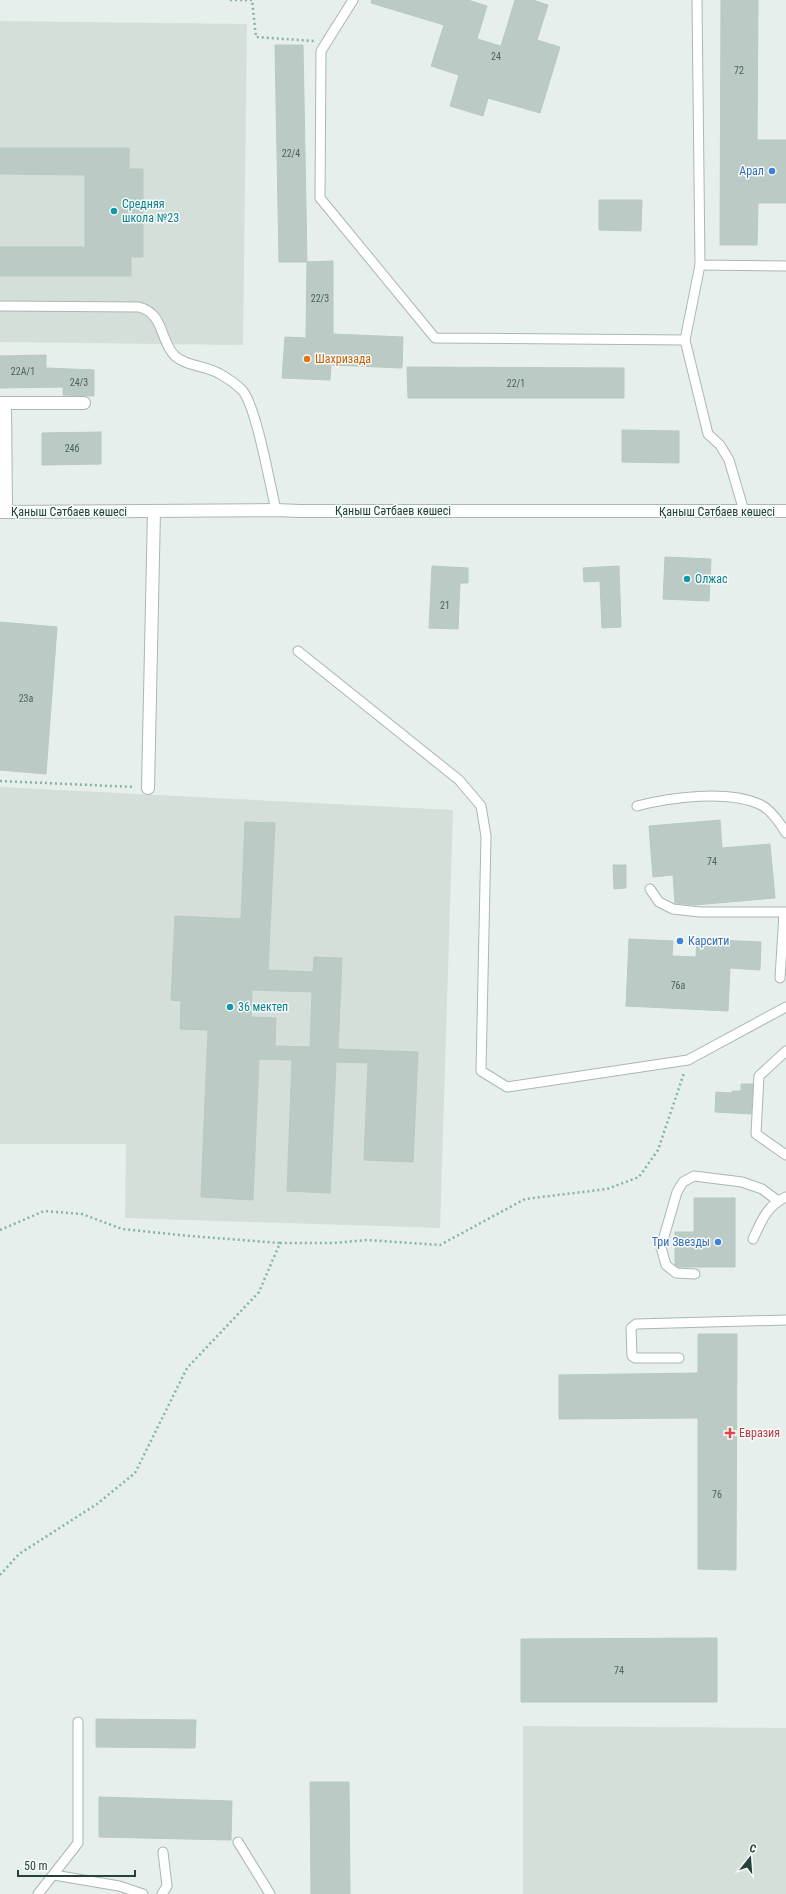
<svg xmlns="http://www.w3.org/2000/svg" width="786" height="1894" font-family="'Roboto Condensed',sans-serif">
  <rect width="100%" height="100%" fill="#e6efeb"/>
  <g fill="#d4dfda">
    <polygon points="0,21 247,24 243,345 0,342"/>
    <polygon points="0,787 453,810 440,1228 125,1218 126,1144 0,1144"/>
    <polygon points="523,1726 786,1728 786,1894 523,1894"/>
  </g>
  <g fill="#bbcac4" stroke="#b8c9c2" fill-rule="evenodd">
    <polygon points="372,0 468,0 487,6 477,39 501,46 515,0 533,0 548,5 537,40 560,47 540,113 488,98 483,116 450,106 459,75 431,66 444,25 371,3"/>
    <polygon points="721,0 758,0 757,140 786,140 786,203 758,203 757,245 720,245"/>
    <polygon points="275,45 303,45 307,262 279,262"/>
    <polygon points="0,148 129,148 129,169 143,169 143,257 131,257 131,276 0,276 0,247 85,247 85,175 0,174"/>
    <polygon points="599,200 642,200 641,231 599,230"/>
    <polygon points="333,261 333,334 403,337 402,368 331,365 330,380 282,378 285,337 306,338 307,262"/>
    <polygon points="46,355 46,368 94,370 94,396 63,395 63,387 0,388 0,356"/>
    <polygon points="407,367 624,368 624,398 408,398"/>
    <polygon points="622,430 679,431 679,463 622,462"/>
    <polygon points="101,432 101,464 42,465 42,433"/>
    <polygon points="665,557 711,559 709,601 663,599"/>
    <polygon points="432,566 468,568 468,583 460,583 458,629 429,628"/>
    <polygon points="619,566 621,627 602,628 600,581 584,582 583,568"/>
    <polygon points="0,622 57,627 46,774 0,770"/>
    <polygon points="720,820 722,848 770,844 775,898 695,905 675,903 673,875 653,877 649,826"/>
    <path d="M245 822 275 823 268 970 313 972 314 957 342 958 338 1049 418 1052 413 1162 364 1160 368 1063 336 1062 330 1193 287 1191 292 1060 259 1059 253 1200 201 1197 208 1030 180 1029 181 1001 171 1000 175 916 241 919ZM252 990 312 992 310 1047 275 1046 276 1018 251 1017Z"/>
    <polygon points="613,865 626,865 626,888 614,889"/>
    <polygon points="629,939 673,941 672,956 696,957 697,939 761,942 760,970 730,968 728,1011 626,1006"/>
    <polygon points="741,1084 753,1084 751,1114 715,1112 716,1092 732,1093 732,1091 741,1091"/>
    <polygon points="694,1198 735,1198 735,1267 678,1267 675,1265 675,1232 694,1232"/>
    <polygon points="698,1334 737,1334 736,1570 698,1569 698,1418 559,1419 559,1375 698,1373"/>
    <polygon points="717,1638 717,1702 521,1702 521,1639"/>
    <polygon points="96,1719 196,1720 195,1748 96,1747"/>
    <polygon points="310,1782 349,1782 350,1894 311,1894"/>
    <polygon points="99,1797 232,1801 231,1840 99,1837"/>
  </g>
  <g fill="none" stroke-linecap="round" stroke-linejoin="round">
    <defs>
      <g id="lane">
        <polyline points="353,0 321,51 320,198 435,338 685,340"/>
        <polyline points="697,0 700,265 786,266"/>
        <polyline points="700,265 685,340 708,434 720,445 729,460 744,511"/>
        <path d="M0 306 139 307C165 314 159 340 175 356 187 367 206 365 220 374 227 378 236 384 242 390 256 405 270 485 276 510"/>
        <polyline points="298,651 459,780 481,806 486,836 481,1071 507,1087 688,1060 786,1007"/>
        <path d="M637 806C671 797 727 790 759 804 771 809 780 823 786 833"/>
        <polyline points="650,889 659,902 673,909 700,912 786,912"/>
        <polyline points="780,978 784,913"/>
        <polyline points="786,1051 759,1076 756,1134 786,1155"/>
        <path d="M753 1239C761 1222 767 1205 786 1197"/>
        <polyline points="695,1274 676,1273 666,1265 661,1247 677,1192 683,1182 694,1176 742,1182 762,1189 778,1201"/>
        <polyline points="679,1358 635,1358 632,1356 631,1328 636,1324 786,1320"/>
        <polyline points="238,1842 270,1894"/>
        <polyline points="54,1875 119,1886 143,1894"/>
        <polyline points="38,1894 78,1843 78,1722"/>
        <polyline points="162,1894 167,1886 163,1852"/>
      </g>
      <g id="street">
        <polyline points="0,403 84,403"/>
        <polyline points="5,403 6,512"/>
        <polyline points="0,512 276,510 300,511 786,511"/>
        <polyline points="148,788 154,511"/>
      </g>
    </defs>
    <use href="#lane" stroke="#a8b8b2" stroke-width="11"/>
    <use href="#street" stroke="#a8b8b2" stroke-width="14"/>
    <g stroke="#86b3a5" stroke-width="2.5" stroke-dasharray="2 3" stroke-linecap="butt">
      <polyline points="230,0 252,0 256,37 314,41"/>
      <polyline points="0,781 135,787"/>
      <polyline points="0,1230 44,1211 82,1214 122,1229 190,1236 280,1243"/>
      <polyline points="0,1575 19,1554 97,1504 135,1473 187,1368 259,1292 280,1243 333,1243 367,1240 440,1245 525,1199 607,1189 639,1177 658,1150 684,1073"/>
    </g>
    <use href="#lane" stroke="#fff" stroke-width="9"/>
    <use href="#street" stroke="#fff" stroke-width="12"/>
  </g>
  <g fill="#3f7fe0" stroke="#f7fbf9" stroke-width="1.5">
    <circle cx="772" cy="171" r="4"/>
    <circle cx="680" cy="941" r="4"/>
    <circle cx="718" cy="1242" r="4"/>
  </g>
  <g fill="#0f9aa8" stroke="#f7fbf9" stroke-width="1.5">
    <circle cx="114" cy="211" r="4"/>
    <circle cx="687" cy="579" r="4"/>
    <circle cx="230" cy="1007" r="4"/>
  </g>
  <circle fill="#e8710a" stroke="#f7fbf9" stroke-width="1.5" cx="307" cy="359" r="4"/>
  <path fill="#e0444e" stroke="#f7fbf9" stroke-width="1.5" d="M728 1427h4v4h4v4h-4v4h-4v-4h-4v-4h4z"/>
  <g text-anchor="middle" stroke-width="3" stroke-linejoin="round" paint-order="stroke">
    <g font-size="10" fill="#4a645c">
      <text x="496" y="60">24</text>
      <text x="739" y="74">72</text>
      <text x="291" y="157">22/4</text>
      <text x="320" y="302">22/3</text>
      <text x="23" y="375">22А/1</text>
      <text x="79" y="386">24/3</text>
      <text x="516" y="387">22/1</text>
      <text x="72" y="452">24б</text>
      <text x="445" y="609">21</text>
      <text x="26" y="702">23а</text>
      <text x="712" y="865">74</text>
      <text x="678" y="989">76а</text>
      <text x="717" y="1498">76</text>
      <text x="619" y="1674">74</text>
    </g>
    <g font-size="12" fill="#366cbe" stroke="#f7fbf9" text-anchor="end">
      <text x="764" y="175">Арал</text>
      <text x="688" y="945" text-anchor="start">Карсити</text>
      <text x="710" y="1246">Три Звезды</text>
    </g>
    <g font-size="12" fill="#0d838f" stroke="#f7fbf9" text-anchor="start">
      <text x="122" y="208">Средняя<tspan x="122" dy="14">школа №23</tspan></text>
      <text x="695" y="583">Олжас</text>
      <text x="238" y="1011">36 мектеп</text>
    </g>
    <g font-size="12" fill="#c56008" stroke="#f7fbf9" text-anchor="start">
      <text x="315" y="363">Шахризада</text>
    </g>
    <g font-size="12" fill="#24423a" stroke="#f7fbf9">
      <text x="393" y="515">Қаныш Сәтбаев көшесі</text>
      <text x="69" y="516">Қаныш Сәтбаев көшесі</text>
      <text x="717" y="516">Қаныш Сәтбаев көшесі</text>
    </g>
    <g font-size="12" fill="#be3a42" stroke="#f7fbf9" text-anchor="start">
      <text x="739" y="1437">Евразия</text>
    </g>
  </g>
  <g transform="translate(750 1858) rotate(17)" stroke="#f7fbf9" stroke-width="3" paint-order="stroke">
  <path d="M0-3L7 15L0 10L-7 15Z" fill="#24423a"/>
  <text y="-6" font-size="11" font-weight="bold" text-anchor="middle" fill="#24423a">С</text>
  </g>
  <path d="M18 1870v6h117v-6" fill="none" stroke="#24423a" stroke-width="2"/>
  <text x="24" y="1870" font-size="12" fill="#24423a" stroke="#f7fbf9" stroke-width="3" paint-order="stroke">50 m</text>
</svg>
